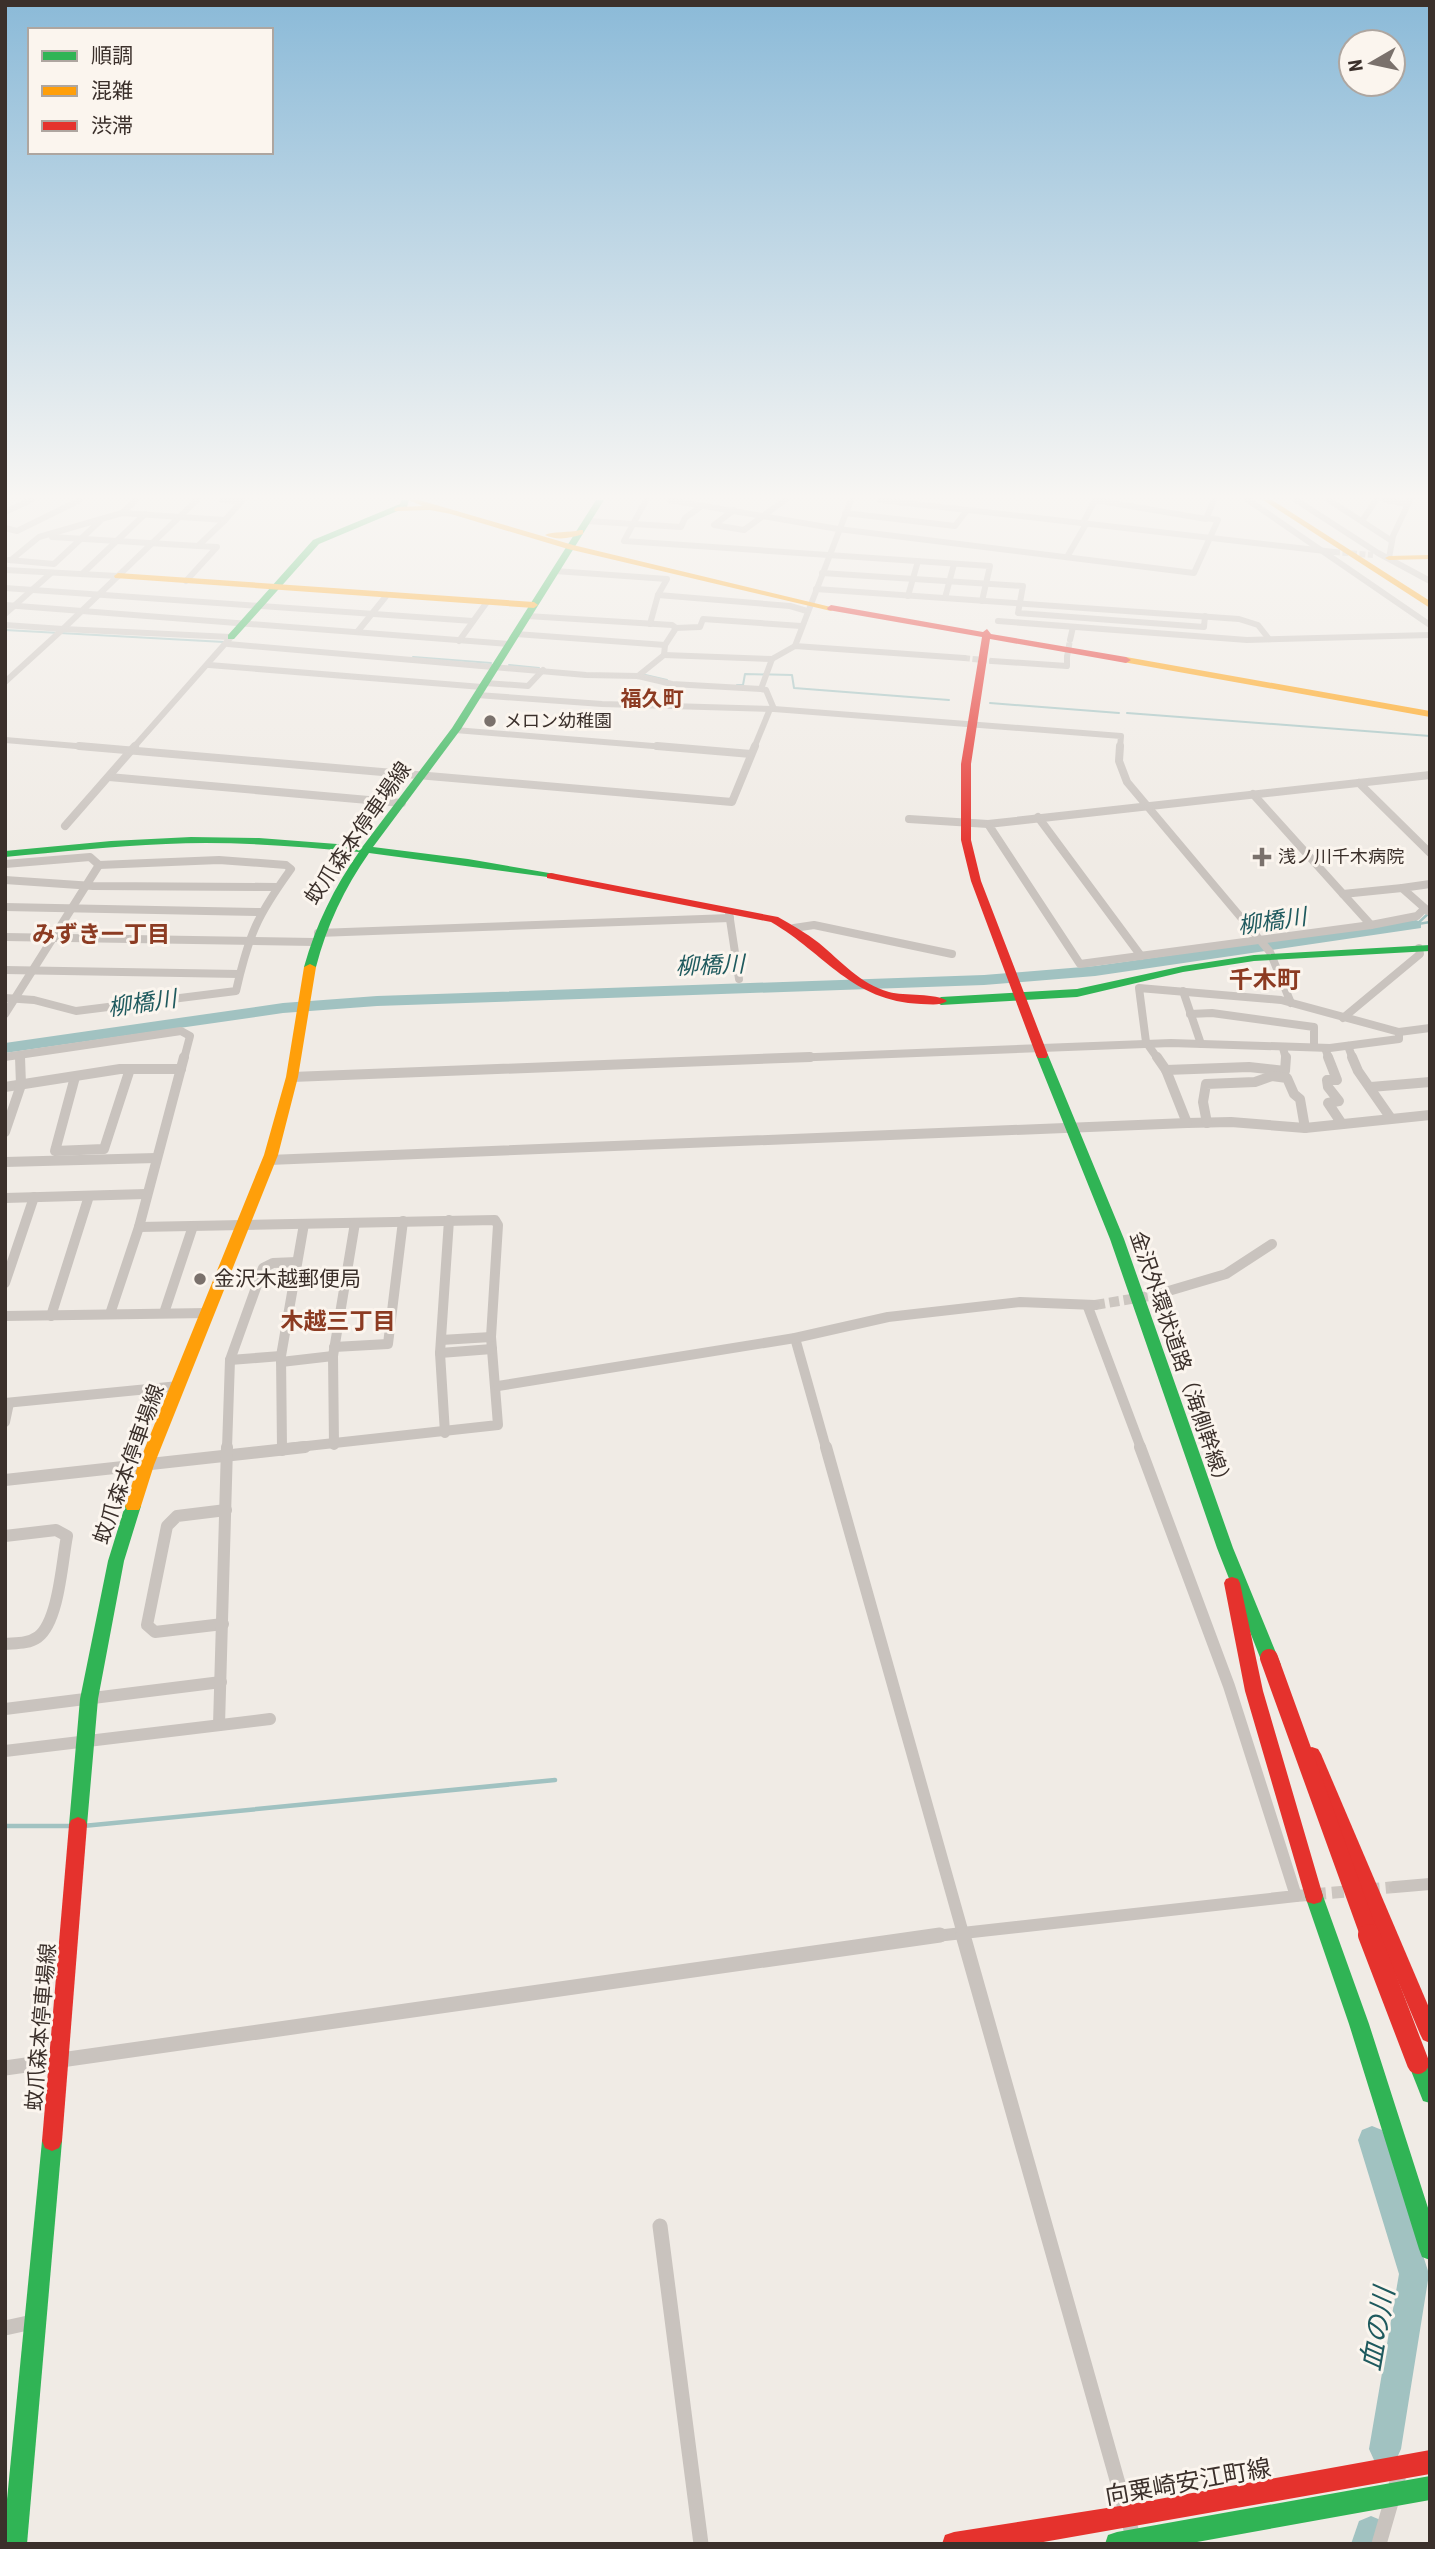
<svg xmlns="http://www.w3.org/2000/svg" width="1435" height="2549" font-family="'Roboto Condensed','Noto Sans JP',sans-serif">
  <rect width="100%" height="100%" fill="#f0ebe5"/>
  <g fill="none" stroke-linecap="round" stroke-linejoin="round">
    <g stroke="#a1c2c1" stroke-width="2">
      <polyline points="5,630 224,642"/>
      <polyline points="413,657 491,663"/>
      <polyline points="509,665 539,668"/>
      <polyline points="641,674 667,680"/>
      <polyline points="737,685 743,685 745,674 792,675 794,688 949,700"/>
      <polyline points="990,703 1119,713"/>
      <polyline points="1127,713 1430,736"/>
    </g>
    <g stroke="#a1c2c1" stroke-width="2.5">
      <polyline points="1418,924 1430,922"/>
      <polyline points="1416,925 1430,912"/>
    </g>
    <g stroke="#a1c2c1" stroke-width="4.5">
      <polyline points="5,1826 72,1826"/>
      <polyline points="83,1826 555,1780"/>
    </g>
    <g fill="#a1c2c1" fill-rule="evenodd">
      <polygon points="1416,920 1421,922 1421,928 1095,976 984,985 377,1006 283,1013 5,1053 5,1043 283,1003 377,996 984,975 1095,966"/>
      <polygon points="1372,2126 1382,2130 1386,2140 1429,2274 1401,2449 1396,2460 1385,2465 1374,2460 1369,2449 1399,2274 1358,2140 1362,2130"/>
      <polygon points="1371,2516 1383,2521 1388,2533 1385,2544 1351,2544 1359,2521"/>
    </g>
    <g stroke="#ccc6c0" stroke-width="6" stroke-dasharray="6 2.5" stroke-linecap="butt">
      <polyline points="1334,552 1373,555"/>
      <polyline points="1067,657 1070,640"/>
      <polyline points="964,658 992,661"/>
    </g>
    <polyline stroke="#ccc6c0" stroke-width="10" stroke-dasharray="10 4.5" stroke-linecap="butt" points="1095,1305 1155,1295"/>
    <polyline stroke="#ccc6c0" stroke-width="12" stroke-dasharray="12 6" stroke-linecap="butt" points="1296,1896 1395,1887"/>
    <g stroke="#c9c3be" stroke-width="6">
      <polyline points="222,500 242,501 225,520"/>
      <polyline points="646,500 624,541 990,566 982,601"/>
      <polyline points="669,500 838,529 1194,573 1218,520 1207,518"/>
      <polyline points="880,500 1334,552"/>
      <polyline points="1095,500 1206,519 1214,500"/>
      <polyline points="1248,500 1430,625"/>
      <polyline points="1296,500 1378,553 1430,581"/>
      <polyline points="1329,500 1392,541"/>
      <polyline points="1385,500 1408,504"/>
      <polyline points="734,510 714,525 744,530 785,500"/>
      <polyline points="5,512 31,500"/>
      <polyline points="122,513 136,500"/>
      <polyline points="845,513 955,526 967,510"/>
      <polyline points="587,521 681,527 685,518 703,505"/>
      <polyline points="1362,521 1376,500"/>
      <polyline points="1083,523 1095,500"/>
      <polyline points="5,528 17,531 80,500"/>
      <polyline points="52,537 198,546"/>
      <polyline points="1067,557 1086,524"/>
      <polyline points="1389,558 1393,536 1410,500"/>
      <polyline points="9,560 54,564 100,521"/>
      <polyline points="11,560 39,537 122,513 225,520 198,546 217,547 186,581"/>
      <polyline points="5,570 118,576"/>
      <polyline points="555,571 667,579 658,595 790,606 807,611"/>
      <polyline points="822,573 1023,586 1018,613 1204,627 1205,616"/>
      <polyline points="82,574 145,514"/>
      <polyline points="5,588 473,621"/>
      <polyline points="816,589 1239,619 1258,625 1269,639"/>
      <polyline points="908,596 918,561"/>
      <polyline points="945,598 954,564"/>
      <polyline points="5,605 509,644"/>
      <polyline points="5,614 51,573"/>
      <polyline points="527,616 672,625 676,628 665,645 664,655 638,676"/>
      <polyline points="998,621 1247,640 1430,635"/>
      <polyline points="650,624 658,595"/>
      <polyline points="5,625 63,629 197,500"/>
      <polyline points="676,628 700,627 703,619 801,626"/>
      <polyline points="358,631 387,595"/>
      <polyline points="516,634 665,645"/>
      <polyline points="1070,640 1073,627"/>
      <polyline points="459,641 487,602"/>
      <polyline points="228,644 586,675 638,676 672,684 761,689 766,690 774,709"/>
      <polyline points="795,646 851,500"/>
      <polyline points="664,655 772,659"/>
      <polyline points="992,661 1067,666 1067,657"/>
      <polyline points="209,665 482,687"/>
      <polyline points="5,682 63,629 231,637 133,748"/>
      <polyline points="485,683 528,686 543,670"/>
      <polyline points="761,689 772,659 795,646 964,658"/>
      <polyline points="477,695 602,704 774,709 1121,736 1120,748"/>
      <polyline points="455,730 678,748"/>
      <polyline points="5,740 100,748"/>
      <polyline points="754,748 770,709"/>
    </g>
    <g stroke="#c9c3be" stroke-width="8">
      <polyline points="79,746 732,802 755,746"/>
      <polyline points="657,746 751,754"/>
      <polyline points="1120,746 1119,761 1127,782 1270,952 1291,1003"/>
      <polyline points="109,777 402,803"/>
      <polyline points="1359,783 1430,853"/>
      <polyline points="1253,794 1343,894"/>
      <polyline points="1038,817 1141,956"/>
      <polyline points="909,819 988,824"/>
      <polyline points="65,826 135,746"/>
      <path d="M5 864 90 857 99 865 219 860 286 865 291 869C257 916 249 934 236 991L76 1011 34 1000 5 998"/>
      <polyline points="5,880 93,886 277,887"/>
      <polyline points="5,907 260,912"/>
      <polyline points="1424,909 1417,916 1371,925 1080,964 988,824 1430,775"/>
      <polyline points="1428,911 1402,888 1430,884"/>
      <polyline points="729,913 739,979"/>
      <polyline points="1371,925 1343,894 1402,888"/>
      <polyline points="794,928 814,925 952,954"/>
      <polyline points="318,933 730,918"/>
      <polyline points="5,937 314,942"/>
      <polyline points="5,970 239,974"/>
      <polyline points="1183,991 1201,1044"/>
      <polyline points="5,1014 99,865"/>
      <polyline points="1190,1014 1212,1013 1314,1027 1314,1047"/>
      <polyline points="1343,1018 1420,954 1419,948"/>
      <polyline points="1348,1046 1353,1059"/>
      <polyline points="1283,1048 1286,1059"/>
      <polyline points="1325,1048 1329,1059"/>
      <polyline points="20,1055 20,1059"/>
      <polyline points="5,1057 181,1031 190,1036 184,1059"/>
      <polyline points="765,1059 1171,1043 1330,1048 1399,1039 1399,1032"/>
      <polyline points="1158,1059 1146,1042 1139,988 1281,1000 1399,1032 1430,1028"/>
    </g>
    <g stroke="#c9c3be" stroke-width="10">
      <polyline points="1157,1057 1166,1070 1187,1123 1231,1122 1305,1128 1430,1115"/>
      <polyline points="1328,1057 1337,1080 1327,1080 1328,1087 1339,1101 1328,1103 1342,1124"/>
      <polyline points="1352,1057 1358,1071 1390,1117"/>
      <polyline points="1166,1070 1249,1067 1285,1071 1286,1057"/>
      <polyline points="75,1077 55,1151 104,1149 130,1069"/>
      <polyline points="292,1077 810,1057"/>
      <polyline points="5,1087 120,1069 181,1069"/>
      <polyline points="1371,1087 1430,1082"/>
      <polyline points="1207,1123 1203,1102 1206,1084 1255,1082 1272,1076 1287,1078 1294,1094 1300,1099 1305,1128"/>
      <polyline points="5,1132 21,1085 20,1057"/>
      <polyline points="269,1160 1187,1123"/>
      <polyline points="5,1162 156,1158"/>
      <polyline points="5,1198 146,1194"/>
      <polyline points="139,1227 495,1220 498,1225 491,1337 498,1425 289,1448"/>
      <polyline points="5,1283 34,1197"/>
      <polyline points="1155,1295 1226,1274 1272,1244"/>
      <polyline points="1088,1307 1141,1448"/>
      <polyline points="164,1313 193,1226"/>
      <polyline points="110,1314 139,1227 184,1057"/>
      <polyline points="5,1316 208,1313"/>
      <polyline points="51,1316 89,1196"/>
      <polyline points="795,1338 826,1448"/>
      <polyline points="441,1340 491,1337"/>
      <polyline points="334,1347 388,1344 403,1221"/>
      <polyline points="440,1353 492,1349"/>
      <polyline points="230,1360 281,1356"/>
      <polyline points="281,1362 333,1356"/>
      <polyline points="498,1386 795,1338 888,1317 1020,1302 1095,1305"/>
      <polyline points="5,1403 179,1386"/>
      <polyline points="5,1422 9,1403"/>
      <polyline points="445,1433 440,1353 449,1220"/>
      <polyline points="334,1445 333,1356 355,1223"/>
      <polyline points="227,1448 230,1360 263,1268 273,1263 297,1262"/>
      <polyline points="282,1448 281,1356 304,1224"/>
    </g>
    <g stroke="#c9c3be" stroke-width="12">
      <polyline points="282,1447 282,1450"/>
      <polyline points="826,1447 964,1937"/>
      <polyline points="5,1480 305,1447"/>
      <path d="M5 1536 56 1530 67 1536C62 1561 59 1621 38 1637 28 1644 16 1643 5 1644"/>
      <polyline points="223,1624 155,1632 147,1625 167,1526 177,1516 226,1510"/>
      <polyline points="5,1709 221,1682"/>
      <polyline points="219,1725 227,1447"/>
      <polyline points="5,1751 270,1719"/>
      <polyline points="1395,1887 1430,1884"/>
      <polyline points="927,1937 1296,1896 1229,1686 1140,1447"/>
    </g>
    <g stroke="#c9c3be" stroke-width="15">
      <polyline points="963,1935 1134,2540"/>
      <polyline points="5,2068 940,1935"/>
      <polyline points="660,2226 701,2544"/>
      <polyline points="5,2328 37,2321"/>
      <polyline points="1379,2544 1401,2468"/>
    </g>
    <g fill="#30b455" fill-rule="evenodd">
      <polygon points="401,500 409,500 407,507 319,544 234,639 228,639 228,635 313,540 400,504"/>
      <path d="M596 500H604L461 729 373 847 468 859 555 874V878L369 853C344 889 327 925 316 967L310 970 304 967C316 924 334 888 359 852 295 846 230 841 166 844 112 846 59 852 5 857V851L111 841 191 837 259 838 363 846 452 728Z"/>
      <polygon points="1430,945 1430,951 1254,961 1183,972 1077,997 941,1005 935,1001 941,997 1077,989 1183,966 1254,955"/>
      <polygon points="1042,1051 1048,1055 1124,1239 1233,1548 1281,1665 1278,1670 1272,1672 1266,1670 1263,1665 1217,1548 1110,1239 1036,1055"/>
      <polygon points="133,1500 139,1502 141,1506 124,1561 98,1699 87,1825 85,1830 78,1833 71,1830 69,1825 80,1699 108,1561 125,1506 127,1502"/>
      <polygon points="1314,1888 1321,1890 1323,1896 1369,2024 1430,2214 1430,2260 1422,2257 1419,2249 1349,2024 1305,1896 1307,1890"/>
      <polygon points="1418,2054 1425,2056 1430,2067 1430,2103 1423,2101 1408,2063 1411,2056"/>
      <polygon points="52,2131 59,2134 62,2141 27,2544 5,2544 5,2520 42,2141 45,2134"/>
      <polygon points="1430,2476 1430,2500 1186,2544 1105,2544 1108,2535 1117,2532"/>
    </g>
    <g fill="#ff9f0a" fill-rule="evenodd">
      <polygon points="408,500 419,500 573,545 835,608 831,611 568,549 451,514 430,510 395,511 394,509 398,507 423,506"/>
      <polygon points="1263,500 1272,500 1430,601 1430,608"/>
      <path d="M580 530H583V534C571 538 557 541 545 535 552 531 570 533 580 530Z"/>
      <polygon points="1430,555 1430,559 1389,560 1385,558 1389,556"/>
      <polygon points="118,573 534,602 538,605 534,608 115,578 114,576"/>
      <polygon points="1126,657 1430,711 1430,717 1123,662 1121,660"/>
      <polygon points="310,964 316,967 298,1077 278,1155 154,1465 141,1506 139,1510 127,1510 125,1506 138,1465 264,1155 286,1077 304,967"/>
    </g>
    <g fill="#e5322d" fill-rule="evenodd">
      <polygon points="831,605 983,632 987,629 991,634 1126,657 1131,660 1126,663 990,639 971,764 971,840 981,881 1048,1055 1046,1058 1038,1058 1036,1055 971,881 961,840 961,764 982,637 828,610 827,608"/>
      <path d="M551 873 778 917C792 925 806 933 819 943 841 961 860 984 889 992 904 996 937 993 947 1001 940 1006 930 1004 921 1004 851 1001 826 954 771 922L547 878V874Z"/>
      <polygon points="1232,1577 1238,1579 1240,1583 1263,1691 1323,1896 1321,1902 1314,1904 1307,1902 1305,1896 1245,1691 1224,1583 1226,1579"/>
      <polygon points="1312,1747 1318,1749 1321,1754 1430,2010 1430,2043 1423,2040 1420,2034 1303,1754 1306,1749"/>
      <polygon points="78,1817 85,1820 87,1825 62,2141 59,2148 52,2151 45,2148 42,2141 69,1825 71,1820"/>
      <polygon points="1430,2450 1430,2474 1032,2544 942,2544 945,2535 954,2532 1126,2505"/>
    </g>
    <polyline stroke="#e5322d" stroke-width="18" points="1269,1658 1370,1937"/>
    <polyline stroke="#e5322d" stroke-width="22" points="1369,1935 1418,2063"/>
  </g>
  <linearGradient id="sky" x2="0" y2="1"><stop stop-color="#8bbad8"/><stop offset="0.58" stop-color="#f8f6f3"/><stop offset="1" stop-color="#f8f6f3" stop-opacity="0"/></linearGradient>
  <rect width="1435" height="856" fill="url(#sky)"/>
  <g fill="#7a716c" stroke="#fbf5ee" stroke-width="2.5">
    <circle cx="490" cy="721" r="7"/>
    <path d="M1258.5 846.5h7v7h7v7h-7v7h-7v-7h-7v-7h7z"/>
    <circle cx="200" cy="1279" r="7"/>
  </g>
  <g text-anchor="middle" stroke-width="6" stroke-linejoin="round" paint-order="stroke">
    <g font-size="18" fill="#3b302b" stroke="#fbf5ee" text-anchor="start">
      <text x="504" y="727">メロン幼稚園</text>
      <text x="1278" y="863">浅ノ川千木病院</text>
    </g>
    <g font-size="21" font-weight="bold" fill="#8c3b22" stroke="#fbf5ee">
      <text x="652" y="706">福久町</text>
    </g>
    <g font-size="21" fill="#3b302b" stroke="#fbf5ee">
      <text transform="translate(358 833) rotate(-55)" y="7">蚊爪森本停車場線</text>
      <text transform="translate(1181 1361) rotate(71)" y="7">金沢外環状道路（海側幹線）</text>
      <text transform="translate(129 1464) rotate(-70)" y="7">蚊爪森本停車場線</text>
      <text transform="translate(41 2027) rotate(-85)" y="7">蚊爪森本停車場線</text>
    </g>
    <g font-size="21" fill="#3b302b" stroke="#fbf5ee" text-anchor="start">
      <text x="214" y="1286">金沢木越郵便局</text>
    </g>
    <g font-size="23" font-style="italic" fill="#1f5a5e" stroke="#fbf5ee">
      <text transform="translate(1272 921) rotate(-8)" y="8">柳橋川</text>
      <text transform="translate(710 965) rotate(-2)" y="8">柳橋川</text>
      <text transform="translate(142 1003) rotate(-8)" y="8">柳橋川</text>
    </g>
    <g font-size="23" font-weight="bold" fill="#8c3b22" stroke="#fbf5ee">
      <text x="101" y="942">みずき一丁目</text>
      <text x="338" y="1329">木越三丁目</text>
    </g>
    <g font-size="24" font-weight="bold" fill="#8c3b22" stroke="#fbf5ee">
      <text x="1265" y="988">千木町</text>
    </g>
    <g font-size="24" fill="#3b302b" stroke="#fbf5ee">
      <text transform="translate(1188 2482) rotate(-10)" y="8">向粟崎安江町線</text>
    </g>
    <g font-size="28" font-style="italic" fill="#1f5a5e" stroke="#fbf5ee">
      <text transform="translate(1377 2329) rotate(-80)" y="10">血の川</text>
    </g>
  </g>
  <rect width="1435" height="2549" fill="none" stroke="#3b302b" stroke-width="14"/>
  <rect x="28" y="28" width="245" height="126" fill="#fbf5ee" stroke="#aea6a0" stroke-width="2"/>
  <rect x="42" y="51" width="35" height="10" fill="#30b455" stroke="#aea6a0" stroke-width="2"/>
  <text x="91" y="63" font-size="21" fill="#3b302b">順調</text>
  <rect x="42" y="86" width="35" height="10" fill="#ff9f0a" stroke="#aea6a0" stroke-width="2"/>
  <text x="91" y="98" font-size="21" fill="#3b302b">混雑</text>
  <rect x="42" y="121" width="35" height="10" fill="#e5322d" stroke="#aea6a0" stroke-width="2"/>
  <text x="91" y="133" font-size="21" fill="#3b302b">渋滞</text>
  <g transform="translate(1372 63) rotate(261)"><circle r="33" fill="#fbf5ee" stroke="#aea6a0" stroke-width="2"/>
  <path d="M0-5L12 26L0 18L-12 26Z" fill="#7a716c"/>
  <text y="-10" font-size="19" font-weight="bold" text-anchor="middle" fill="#3b302b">N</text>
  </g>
</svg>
